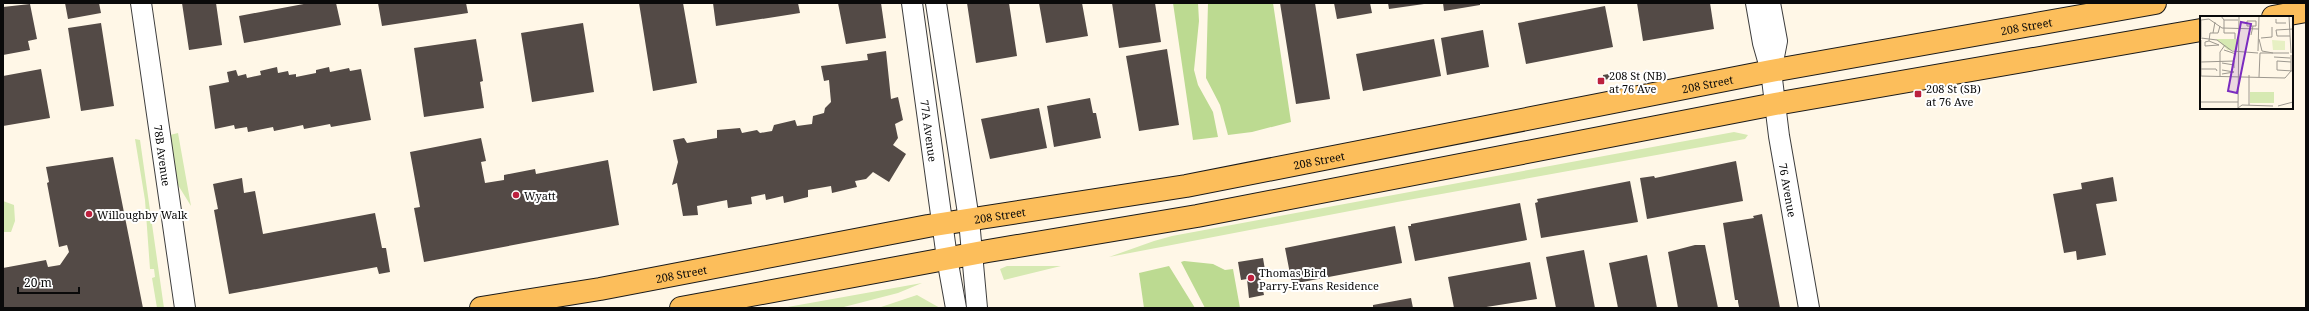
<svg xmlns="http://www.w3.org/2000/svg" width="2309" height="311" font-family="'Noto Serif',serif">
  <rect width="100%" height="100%" fill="#fff7e7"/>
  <!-- green -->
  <path fill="#d6e9b2" d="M1734 132 1748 135 1745 139 1397 202 1109 257 1154 241 1172 236Z
    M178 133 191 206 178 185 170 135Z
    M135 139 140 140 164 308H157L152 278 155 277 154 269H150L145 200Z
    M3 201 14 205 15 221 11 232H3Z
    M1007 266H1061L1004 280 1000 269Z
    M922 283 898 293 840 308H782Z
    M917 295 940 308H878Z"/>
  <!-- forest -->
  <path fill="#bcda91" d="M1173 3H1198L1199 21 1194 70 1198 85 1213 112 1218 137 1193 140Z
    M1208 3H1273L1291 122 1252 132 1228 135 1220 105 1206 78Z
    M1184 261 1213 264 1225 270 1233 269 1240 308H1205L1181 262Z
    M1169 266 1195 308H1144L1139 273Z"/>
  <!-- building -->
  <path fill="#534a46" d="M65 3H99L101 13 68 19Z
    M182 3H216L222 45 189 50Z
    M309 3H336L341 25 244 43 239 16Z
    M378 3H466L468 13 382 26Z
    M639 3H683L697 83 653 91Z
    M713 3H798L800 13 716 26Z
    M838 3H881L886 38 846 44Z
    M967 3H1009L1017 56 976 63Z
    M1039 3H1082L1088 36 1046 43Z
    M1112 3H1155L1161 42 1119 48Z
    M1280 3H1315L1330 99 1296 104Z
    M1334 3H1370L1372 13 1337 19Z
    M1388 3H1424V4L1389 9Z
    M1443 3H1480V5L1444 11Z
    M1637 3H1710L1714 29 1643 41Z
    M30 4 37 39 28 41 30 50 3 55V7Z
    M1605 6 1613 47 1526 64 1518 23Z
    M101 23 114 106 81 111 68 28Z
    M583 23 594 92 532 102 521 33Z
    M1483 30 1489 67 1447 75 1441 38Z
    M476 39 483 81 480 82 484 108 424 117 414 48Z
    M1434 39 1441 76 1363 91 1356 54Z
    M1167 49 1179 125 1139 131 1126 56Z
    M886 51 891 99 898 97 903 120 895 124 898 138 893 145 906 154 889 182 873 172 866 179 855 181 857 187 832 193 831 186 808 190V197L784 203 783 196 766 200 765 194 751 197 752 204 728 208 727 200 697 206 698 215 683 216 677 183 672 185 678 162 673 140 684 138 687 143 717 138V130L740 128 742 133 757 130 760 133 772 131 774 125 795 120 797 126 812 124 813 116 824 113 825 108 831 102 829 80 824 81 821 66 868 60 867 54Z
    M277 67 278 73 288 71 289 75 296 74V77L316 73V70L329 67 330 72 349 68 350 71 361 69 371 120 331 127 330 124 304 129 303 125 274 131 273 127 248 132 247 127 235 129 234 125 215 129 209 86 229 82 227 72 236 70 238 76 246 74 247 78 261 75 260 71Z
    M41 69 50 118 3 126V76Z
    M1614 73 1615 78 1603 80V75Z
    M1090 98 1093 113H1096L1101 138 1054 147 1047 106Z
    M1039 108 1047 148 990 159 981 119Z
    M481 138 486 161 481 162 485 183 504 180V175L535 169 536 174 608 160 619 225 424 262 414 208 420 207 410 152Z
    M113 157 143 308H3V268L46 260 48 267 60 265 69 252 67 245 59 247 47 183 49 182 46 167Z
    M1736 161 1743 201 1647 219 1640 178 1654 176 1655 178Z
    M2113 177 2117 201 2096 204 2106 255 2077 260 2076 251 2064 253 2053 194 2082 189 2081 183Z
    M242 178 244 193 255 191 263 234 375 213 382 248H386L390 272 379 274 377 267 229 294 214 210 218 209 213 184Z
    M1630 181 1638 222 1541 238 1535 203 1538 202 1537 199Z
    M1520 203 1527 240 1415 261 1408 226H1411V224Z
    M1762 214 1780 308H1735L1739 307 1738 302V300H1735L1723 223 1754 218 1753 216Z
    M1395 226 1402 263 1292 284 1285 248Z
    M1695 245H1705L1718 308H1678L1668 252Z
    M1584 250 1595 308H1556L1546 257Z
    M1647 255 1657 308H1618L1609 263Z
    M1263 258 1266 276 1260 277 1264 295 1249 298 1247 279 1241 280 1238 262Z
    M1530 262 1537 299 1480 308H1454L1448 277Z
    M1411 298 1413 308H1373V305Z"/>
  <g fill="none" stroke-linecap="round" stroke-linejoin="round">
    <!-- minor casing -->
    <g stroke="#3d3d3d" stroke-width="22">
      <g id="minor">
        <path id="s1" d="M141 3 185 308"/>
        <path id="s2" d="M912 3 947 258 956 308"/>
        <path d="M936 3 969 220 977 308"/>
        <path id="s3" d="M1756 3 1763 43 1771 71 1779 136 1809 308"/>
        <path d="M1770 3 1777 41 1772 67"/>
      </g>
    </g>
    <!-- major casing -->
    <g stroke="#1b1b1b" stroke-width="24">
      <g id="major">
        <path d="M2273 17 2306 11"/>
        <path id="s4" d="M481 308 600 289 928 226 1186 186 1771 71 2155 3"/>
        <path d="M681 308 988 251 1197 216 1775 104 2201 30"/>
      </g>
    </g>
    <!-- minor -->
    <use href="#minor" stroke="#fff" stroke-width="20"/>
    <!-- major -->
    <use href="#major" stroke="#fcbe5b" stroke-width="22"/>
  </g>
  <!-- markers -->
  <g fill="#bc213e" stroke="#fff" stroke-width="1.5">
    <rect x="1597" y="77" width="8" height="8" rx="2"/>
    <rect x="1914" y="90" width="8" height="8" rx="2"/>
    <circle cx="516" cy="195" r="4"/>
    <circle cx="89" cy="214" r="4"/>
    <circle cx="1251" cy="278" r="4"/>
  </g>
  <g text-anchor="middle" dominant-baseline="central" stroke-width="4" stroke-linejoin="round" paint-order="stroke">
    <!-- street labels -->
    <g font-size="11" fill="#0a0a0a" stroke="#fff">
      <text stroke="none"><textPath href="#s4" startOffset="1571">208 Street</textPath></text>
      <text stroke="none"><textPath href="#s4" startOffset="1247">208 Street</textPath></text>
      <text stroke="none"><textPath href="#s2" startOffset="129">77A Avenue</textPath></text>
      <text stroke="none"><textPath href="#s1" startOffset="154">78B Avenue</textPath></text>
      <text stroke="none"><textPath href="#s4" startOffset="851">208 Street</textPath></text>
      <text stroke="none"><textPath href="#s3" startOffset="190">76 Avenue</textPath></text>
      <text stroke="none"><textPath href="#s4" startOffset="527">208 Street</textPath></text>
      <text stroke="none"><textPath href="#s4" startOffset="203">208 Street</textPath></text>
    </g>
    <!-- poi labels -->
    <g font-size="11" fill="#0a0a0a" stroke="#fff" text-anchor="start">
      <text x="1609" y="75">208 St (NB)<tspan x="1609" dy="13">at 76 Ave</tspan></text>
      <text x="1926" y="88">208 St (SB)<tspan x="1926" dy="13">at 76 Ave</tspan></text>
      <text x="524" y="195">Wyatt</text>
      <text x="97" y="214">Willoughby Walk</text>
      <text x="1259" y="272">Thomas Bird<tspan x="1259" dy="13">Parry-Evans Residence</tspan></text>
    </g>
  </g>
  <!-- overview -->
  <g transform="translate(2200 16)">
    <rect width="93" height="93" fill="#fff7e7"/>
    <path d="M16 23H37V34H28ZM50 76H74V87H50Z" fill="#d6e9b2"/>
    <path d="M72 24 85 25V34H73Z" fill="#e7f0c3"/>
    <path fill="none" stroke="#9d988f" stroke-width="1" d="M21 0 24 4H38M89 0 91 37M76 3V7H86M1 4 9 3 22 12 59 13M24 4V17H35V23M15 6 13 17H18L20 10M47 10V5H56V10H53M47 10H53L51 19M90 20H77L76 14 93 13M1 21V4M1 22 17 24 32 35 58 37M61 22 72 21V11M59 23 62 35 73 37M1 24V60M9 25 5 26V30L19 29 9 25 10 17H13M24 34 36 38M58 35 59 0M60 37H89M74 41 90 42M1 46 34 45V52M91 46 77 45V54L93 55M22 47 34 49M1 53H16L17 55M22 54 34 56 22 58M0 60 85 62 91 55V39M20 60V36L25 29M59 61 60 37M0 86H38M49 89V59M78 90 93 86M38 92 42 89 73 90M38 93 39 0"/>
    <path fill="#7b2cbf" fill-opacity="0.15" stroke="#7b2cbf" stroke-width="2" d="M41 6 51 8 37 77 28 75Z"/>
    <rect width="93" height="93" fill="none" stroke="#0a0a0a" stroke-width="2"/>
  </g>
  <!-- border -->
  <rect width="2309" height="311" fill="none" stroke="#0a0a0a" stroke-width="8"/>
  <!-- scale -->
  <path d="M18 287v6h61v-6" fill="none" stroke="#0a0a0a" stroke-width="2"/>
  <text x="24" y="287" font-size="12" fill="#0a0a0a" stroke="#ffffff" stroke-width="3" paint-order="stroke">20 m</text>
</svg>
